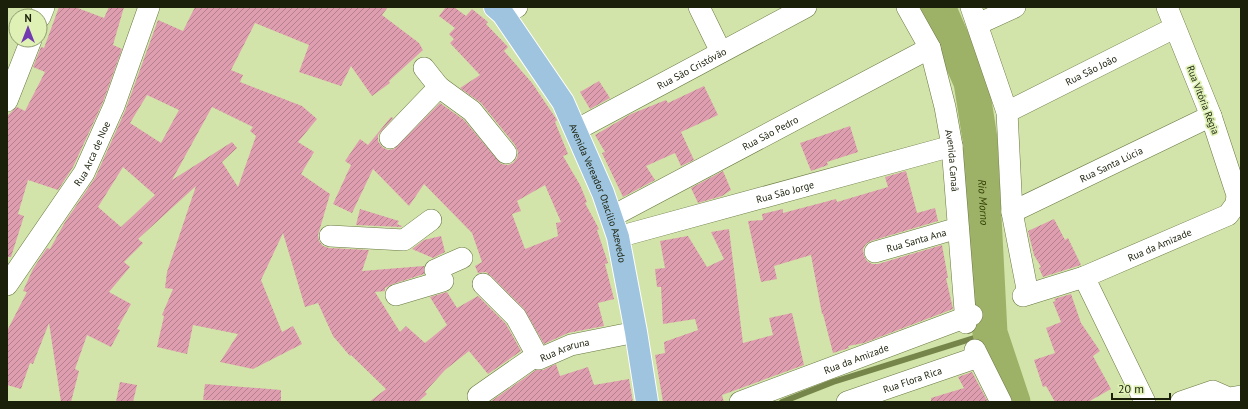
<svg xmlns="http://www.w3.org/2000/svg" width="1248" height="409" font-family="'PT Sans',sans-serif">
  <defs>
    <pattern id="building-hatch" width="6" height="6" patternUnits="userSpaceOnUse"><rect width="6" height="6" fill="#df9eaf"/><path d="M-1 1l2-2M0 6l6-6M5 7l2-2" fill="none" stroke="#b4808d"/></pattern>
  </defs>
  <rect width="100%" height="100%" fill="#d2e4a9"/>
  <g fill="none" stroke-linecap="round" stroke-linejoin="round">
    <!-- stream -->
    <path stroke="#76864b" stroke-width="6" d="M782 402 833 382 990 333"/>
    <!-- river -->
    <path stroke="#9db267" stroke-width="35" id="s1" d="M938 7 971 82 980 139 990 333 1013 402"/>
  </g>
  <!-- building -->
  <path fill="url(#building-hatch)" fill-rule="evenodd" d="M59 7H75L104 18 109 7H124L113 45 122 49 103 102 73 167 58 190 28 180 18 214 24 216 11 257H7V116L17 107 25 111 45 72 33 67 41 47 44 48Z
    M195 7H388L382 15 419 43 423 50 389 81 390 83 372 96 351 66 341 86 299 72 309 45 255 23 231 70 243 75 240 82 302 106 317 119 298 142 314 152 301 174 330 194 318 235 319 241 323 246 329 248 369 250 362 271 424 266V274L393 284 385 288V291L375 292 400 332 406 326 425 343 447 325 430 297 447 292 457 308 478 296 506 324 521 351 488 374 469 351 445 370 425 392 427 394 418 402H369L386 389 351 355 350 356 333 336 318 303 305 307 283 233 261 280 282 332 293 326 302 344 253 369 220 362 238 334 193 325 187 354 157 347 164 316 162 315 173 289 165 288 167 272 196 186 138 239 143 243 124 262 130 267 109 292 131 304 117 329 120 330 111 347 87 335 75 369 79 371 71 402H61L49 323 33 364 30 363 21 389 7 385V331L27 292 23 291 33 269 47 248 50 249 65 222 95 178 125 111 158 20 183 31ZM147 95 179 110 161 143 130 123ZM212 107 253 127 250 131 256 136 238 187 222 162 237 148 232 142 172 180ZM123 167 155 195 121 227 98 207Z
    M446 7H454L466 16 472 9 488 22 486 24 508 47 504 51 532 83 557 120 555 122 568 154 563 156 580 185 587 202 585 203 599 229 597 230 608 263 605 264 614 299 598 303 604 326 568 333 544 344 524 309 491 276 486 272 478 273 475 266 482 262 472 233 424 184 409 206 373 169 352 213 333 204 351 165 345 161 360 139 368 145 391 117 393 118 378 135V141L382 147 388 150 394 149 440 103 464 120 501 164 508 165 513 163 517 158 518 152 515 145 481 103 460 88 480 75 450 43 454 39 449 34 455 28 439 16ZM545 185 561 222 556 223 558 236 525 249 512 214 521 211 517 201Z
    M599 81 610 98 590 109 580 92Z
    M704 86 718 115 681 132 694 160 681 166 675 153 646 166 655 180 623 197 602 153 605 152 595 135 631 114 666 100 668 103Z
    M850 126 858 152 827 162 828 165 811 171 800 143Z
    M723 171 731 190 722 196 698 203 691 188Z
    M906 171 917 213 935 208 938 221 871 241 866 244 863 249 864 256 867 261 872 264H878L942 245 948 278H946L953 309 864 343 848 346 849 348 833 353 823 314H822L811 255 774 266 777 279 761 282 748 221 763 220 762 214 783 209V213L836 199 837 202 888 187 885 177Z
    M360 209 399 221 397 224 402 226 401 227 356 225Z
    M1054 219 1065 240 1068 238 1081 265 1043 277 1039 268 1041 267 1034 255 1028 231Z
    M729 229 743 343 773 335 769 318 792 313 804 365 722 395 724 402H663L655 355 665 353 664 342 698 330 695 319 663 324 661 287H657L655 269 665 268 660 241 688 236 707 267 724 259 711 232Z
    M441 236 445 252 433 258 412 249 424 240Z
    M1071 294 1081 323 1100 351 1093 356 1111 389 1088 402H1055L1046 386 1043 387 1034 360 1055 353 1046 328 1061 322 1053 302 1056 301 1054 299Z
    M556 364 560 376 588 367 594 385 629 379 633 402H490L536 370H543Z
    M972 372 988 402H931V398L964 388 958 377Z
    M120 382 137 385 133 402H116Z
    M205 384 281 390V402L203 400Z"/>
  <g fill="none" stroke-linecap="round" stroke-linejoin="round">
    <!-- minor casing -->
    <g stroke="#687841" stroke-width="22">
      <g id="minor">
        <path d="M699 7 721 52"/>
        <path id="s2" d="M907 7 930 48 945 107 952 146 966 323"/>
        <path d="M971 7 1007 112 1012 212 1028 294"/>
        <path d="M503 14 517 7"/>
        <path d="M40 17 44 7"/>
        <path d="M978 24 1015 7"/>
        <path d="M424 68 439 87"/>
        <path d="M7 101 31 40"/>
        <path id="s3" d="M1007 112 1174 28"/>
        <path id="s4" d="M576 130 806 7"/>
        <path d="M390 138 439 87 472 111 506 153"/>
        <path id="s5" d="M1012 212 1211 116"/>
        <path id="s6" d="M611 217 930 48"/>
        <path d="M330 236 404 240 431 220"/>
        <path id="s7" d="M618 237 952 146"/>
        <path id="s8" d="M875 252 958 228"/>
        <path d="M1084 277 1145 402"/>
        <path id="s9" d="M483 284 516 317 539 359 571 345 636 332"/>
        <path id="s10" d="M7 285 84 173 114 106 149 7"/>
        <path d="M396 295 443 281 435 270 462 258"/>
        <path id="s11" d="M1023 296 1084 277 1228 215 1236 204 1237 195 1211 116 1167 7"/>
        <path d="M975 350 1001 402"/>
        <path d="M478 396 537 355"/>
        <path id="s12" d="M740 402 972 315"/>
        <path id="s13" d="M847 402 978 357"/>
        <path d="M1181 402 1213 391 1229 398 1241 396"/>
      </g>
    </g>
    <!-- major casing -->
    <g stroke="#fff" stroke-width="24">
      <g id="major">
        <path id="s14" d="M495 7 503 14 563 102 603 193 618 237 636 332 647 402"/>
      </g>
    </g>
    <!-- minor -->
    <use href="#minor" stroke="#fff" stroke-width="21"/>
    <!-- major -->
    <use href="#major" stroke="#9fc4df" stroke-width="22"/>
  </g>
  <g text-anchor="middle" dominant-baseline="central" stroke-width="3.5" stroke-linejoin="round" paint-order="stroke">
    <!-- street labels -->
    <g font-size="10" fill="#1a200a" stroke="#dff1b5">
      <text stroke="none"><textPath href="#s4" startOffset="131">Rua São Cristóvão</textPath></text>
      <text stroke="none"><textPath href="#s3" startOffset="94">Rua São João</textPath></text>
      <text transform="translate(1203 100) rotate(69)">Rua Vitória Régia</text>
      <text stroke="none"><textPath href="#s6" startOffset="180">Rua São Pedro</textPath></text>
      <text stroke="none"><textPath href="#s10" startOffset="157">Rua Arca de Noe</textPath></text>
      <text stroke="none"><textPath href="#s2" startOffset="162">Avenida Canaã</textPath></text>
      <text stroke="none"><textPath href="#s5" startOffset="110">Rua Santa Lúcia</textPath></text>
      <text stroke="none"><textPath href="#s7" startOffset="173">Rua São Jorge</textPath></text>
      <text stroke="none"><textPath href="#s14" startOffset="215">Avenida Vereador Otacílio Azevedo</textPath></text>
      <text stroke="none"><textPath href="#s8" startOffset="43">Rua Santa Ana</textPath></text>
      <text stroke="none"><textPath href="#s11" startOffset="146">Rua da Amizade</textPath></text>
      <text stroke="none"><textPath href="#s9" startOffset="122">Rua Araruna</textPath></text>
      <text stroke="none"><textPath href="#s12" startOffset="124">Rua da Amizade</textPath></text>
      <text stroke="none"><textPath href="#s13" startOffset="69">Rua Flora Rica</textPath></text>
    </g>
    <!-- water labels -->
    <g font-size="11" font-style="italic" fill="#303d02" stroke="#dff1b5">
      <text stroke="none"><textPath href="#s1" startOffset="203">Rio Morno</textPath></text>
    </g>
  </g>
  <!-- border -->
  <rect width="1248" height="409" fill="none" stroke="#1a200a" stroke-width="16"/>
  <!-- north arrow -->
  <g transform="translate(28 28)"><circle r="19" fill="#dff1b5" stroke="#909d71"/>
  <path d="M0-3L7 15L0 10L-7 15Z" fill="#723ab0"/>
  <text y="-6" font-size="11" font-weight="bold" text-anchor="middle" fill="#1a200a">N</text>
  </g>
  <!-- scale -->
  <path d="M1112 393v6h58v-6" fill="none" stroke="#1a200a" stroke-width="2"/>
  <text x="1118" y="393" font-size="12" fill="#1a200a" stroke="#dff1b5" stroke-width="3" paint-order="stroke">20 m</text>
</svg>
